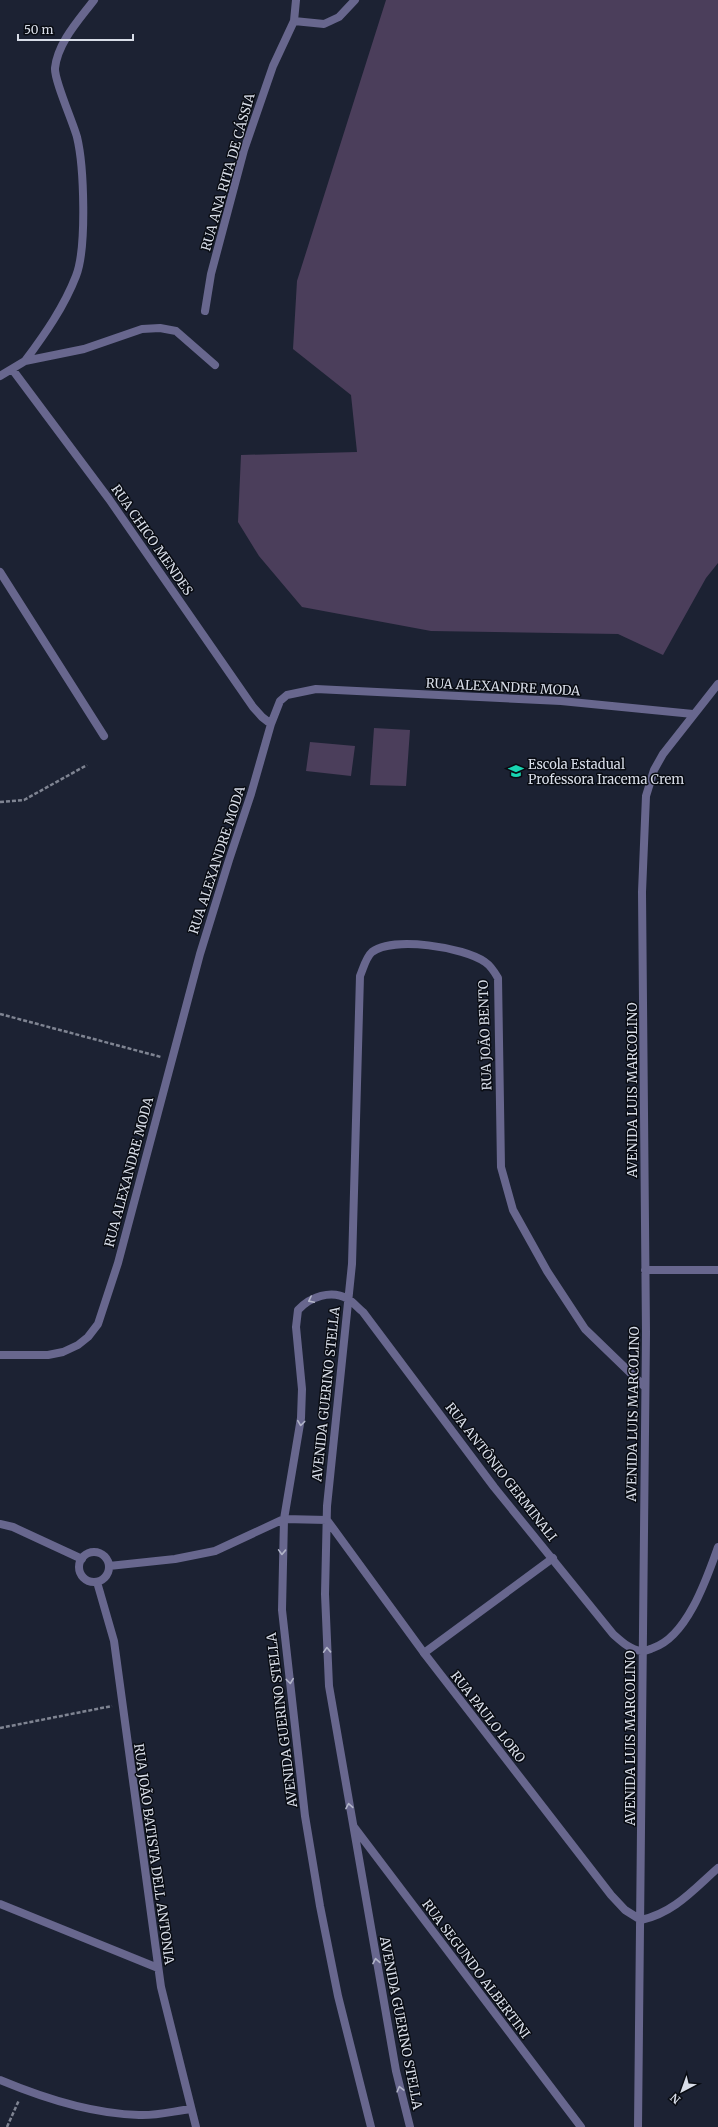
<svg xmlns="http://www.w3.org/2000/svg" width="718" height="2127" font-family="Merriweather,serif">
  <rect width="100%" height="100%" fill="#1c2233"/>
  <!-- green -->
  <path fill="#4b3e5b" d="M386 0H718V563L706 578 663 655 618 634 431 631 302 607 259 556 238 522 241 455 357 452 351 395 293 349 297 281Z
    M374 728 410 730 406 786 370 785Z
    M310 742 355 746 351 776 306 771Z"/>
  <g fill="none" stroke-linecap="round" stroke-linejoin="round">
    <!-- path -->
    <path stroke="#7f8492" stroke-width="2.5" stroke-dasharray="4 2" stroke-linecap="butt" d="M0 802 24 800 87 765
      M0 1014 161 1057
      M0 1728 112 1706
      M7 2127 19 2100"/>
    <!-- lane -->
    <path stroke="#68678e" stroke-width="8" d="M424 1653 553 1558"/>
    <!-- street -->
    <path stroke="#68678e" stroke-width="8" d="M294 21 324 24 339 17 355 0
      M205 311 211 274 244 150 273 66 294 21 296 0
      M25 361C45 334 64 307 76 276 87 248 84 166 77 137 73 122 54 80 55 68 58 42 79 20 94 0
      M12 369 109 499 253 707 262 717 271 724
      M0 376 25 361 84 349 142 329 160 328 176 331 215 365
      M0 572 104 736
      M645 1270H718
      M0 1355H48L63 1352 78 1345 88 1337 98 1324 118 1263 200 954 229 860 251 794 271 724 280 701 287 695 316 689 561 701 693 714
      M0 1524 13 1527 82 1559
      M79 1567a15 15 0 1 1 30 0a15 15 0 1 1-30 0Z
      M109 1566 175 1559 215 1551 284 1519 327 1520 424 1653 611 1895 625 1910 641 1920C674 1913 694 1889 718 1868
      M97 1582 114 1641 161 1987 196 2127
      M354 1827 581 2127
      M0 1904 158 1968
      M0 2080C43 2098 92 2114 139 2115 156 2116 174 2111 191 2109
      M371 2127 338 1996 320 1906 305 1816 282 1610 284 1519 301 1418 302 1389 296 1327 298 1310C310 1297 331 1289 348 1299 353 1302 358 1308 363 1312L494 1487 613 1634C621 1641 630 1650 641 1651 645 1652 650 1649 653 1648 687 1637 707 1578 718 1547
      M410 2127 396 2071 329 1686 325 1594 327 1506 352 1264 360 976C363 969 366 957 372 952 393 936 464 947 485 962 491 966 494 971 498 978L501 1167 513 1210 547 1271 585 1329 645 1387
      M638 2127 646 1333 642 892 646 796 654 770 663 754 718 684"/>
  </g>
  <!-- one-way arrows -->
  <defs><path id="oneway-chevron" d="M-2-3.5L2.5 0L-2 3.5" fill="none" stroke-width="1.6" stroke-linecap="round" stroke-linejoin="round"/></defs>
  <g stroke="#b1b4c8">
    <use href="#oneway-chevron" transform="translate(311 1300) rotate(153)"/>
    <use href="#oneway-chevron" transform="translate(301 1423) rotate(97)"/>
    <use href="#oneway-chevron" transform="translate(282 1552) rotate(92)"/>
    <use href="#oneway-chevron" transform="translate(327 1650) rotate(-92)"/>
    <use href="#oneway-chevron" transform="translate(290 1681) rotate(83)"/>
    <use href="#oneway-chevron" transform="translate(349 1806) rotate(-100)"/>
    <use href="#oneway-chevron" transform="translate(376 1961) rotate(-100)"/>
    <use href="#oneway-chevron" transform="translate(400 2089) rotate(-104)"/>
  </g>
  <!-- icons -->
  <defs>
    <g id="school-bare" transform="scale(1.2)"><path d="M0-5L7-2L0 1L-7-2ZM-4 1L0 2.5L4 1V4Q0 6-4 4Z" fill="#18d5b2" stroke="#090c13" stroke-width="2.5" paint-order="stroke"/></g>
  </defs>
  <g fill-rule="evenodd">
    <use href="#school-bare" x="516" y="771"/>
  </g>
  <g text-anchor="middle" dominant-baseline="central" stroke-width="3" stroke-linejoin="round" paint-order="stroke">
    <!-- street labels -->
    <g font-size="13" fill="#d8dde8" stroke="#090c13">
      <text transform="translate(228 172) rotate(-74)">RUA ANA RITA DE CÁSSIA</text>
      <text transform="translate(152 540) rotate(55)">RUA CHICO MENDES</text>
      <text transform="translate(503 687) rotate(3)">RUA ALEXANDRE MODA</text>
      <text transform="translate(217 860) rotate(-72)">RUA ALEXANDRE MODA</text>
      <text transform="translate(485 1035) rotate(-92)">RUA JOÃO BENTO</text>
      <text transform="translate(632 1090) rotate(-90)">AVENIDA LUIS MARCOLINO</text>
      <text transform="translate(129 1172) rotate(-75)">RUA ALEXANDRE MODA</text>
      <text transform="translate(326 1394) rotate(-84)">AVENIDA GUERINO STELLA</text>
      <text transform="translate(633 1414) rotate(-89)">AVENIDA LUIS MARCOLINO</text>
      <text transform="translate(501 1472) rotate(52)">RUA ANTÔNIO GERMINALI</text>
      <text transform="translate(488 1717) rotate(52)">RUA PAULO LORO</text>
      <text transform="translate(282 1720) rotate(-97)">AVENIDA GUERINO STELLA</text>
      <text transform="translate(630 1738) rotate(-90)">AVENIDA LUIS MARCOLINO</text>
      <text transform="translate(154 1854) rotate(82)">RUA JOÃO BATISTA DELL ANTONIA</text>
      <text transform="translate(476 1969) rotate(53)">RUA SEGUNDO ALBERTINI</text>
      <text transform="translate(401 2023) rotate(79)">AVENIDA GUERINO STELLA</text>
    </g>
    <!-- poi labels -->
    <g font-size="13" fill="#d8dde8" stroke="#090c13" text-anchor="start">
      <text x="528" y="764">Escola Estadual<tspan x="528" dy="15">Professora Iracema Crem</tspan></text>
    </g>
  </g>
  <!-- north arrow -->
  <g transform="translate(682 2091) rotate(221)" stroke="#090c13" stroke-width="3" paint-order="stroke">
  <path d="M0-3L7 15L0 10L-7 15Z" fill="#d8dde8"/>
  <text y="-6" font-size="11" font-weight="bold" text-anchor="middle" fill="#d8dde8">N</text>
  </g>
  <!-- scale -->
  <path d="M18 34v6h115v-6" fill="none" stroke="#d8dde8" stroke-width="2"/>
  <text x="24" y="34" font-size="12" fill="#d8dde8" stroke="#090c13" stroke-width="3" paint-order="stroke">50 m</text>
</svg>
